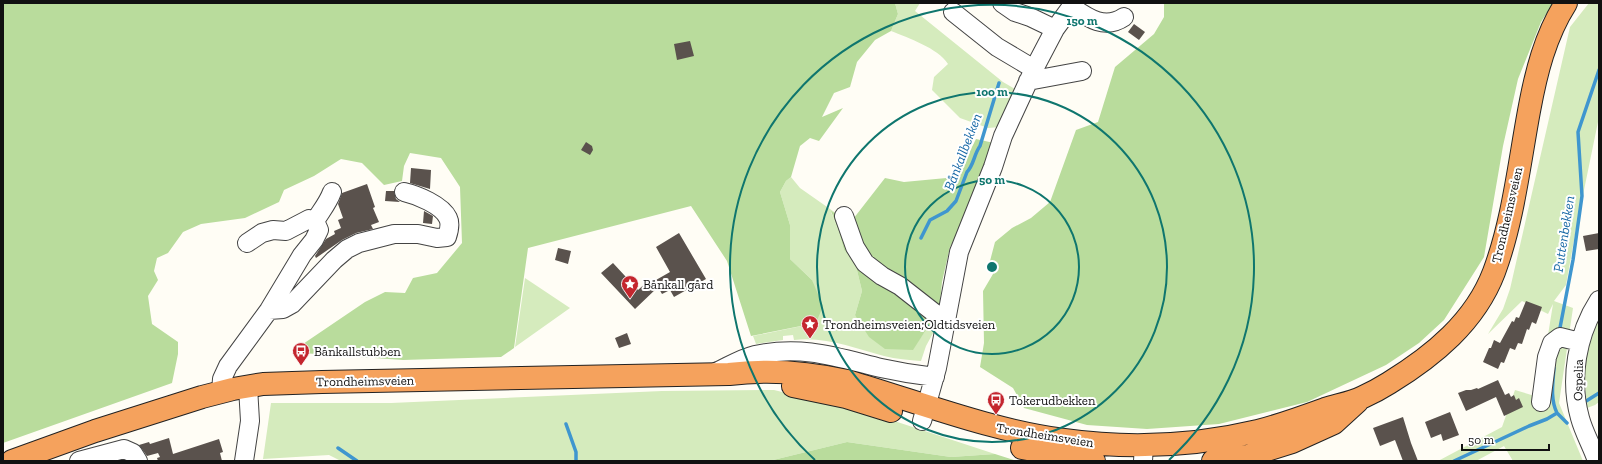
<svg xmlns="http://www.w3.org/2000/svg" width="1602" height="464" font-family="'Zilla Slab',serif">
  <rect width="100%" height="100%" fill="#fffdf5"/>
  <!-- green -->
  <path fill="#d5ebbd" d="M895 3H920L915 11 1003 82 1015 89 1000 127 988 128 960 118 932 90 934 77 948 64C938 48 908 38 891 31L898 14Z
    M1589 3H1599V117L1576 229 1566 285 1554 301 1573 308 1559 403 1583 461H1513L1504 446 1476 461H1438L1502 427 1515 390 1538 397 1553 304 1548 314 1522 301 1488 334 1503 309 1510 289 1570 27Z
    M791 177 800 188 850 223 831 212 839 232 844 250 855 262 862 291 855 315 912 350 926 330 938 324 926 346 921 361C909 360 896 359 884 356 854 348 825 336 794 340L793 335 783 336V340L756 344 753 336 816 323 812 280 790 259V225L780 192 786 181Z
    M525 278 570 308 515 347Z
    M1599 307V402L1595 405 1587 408 1582 353Z
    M774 390 873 414 995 454 951 457 847 442 769 461H341L329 455 263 459 271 403H391L662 391Z"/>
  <!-- forest -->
  <path fill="#b9dc9c" d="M3 3H895L898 14 891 31 875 40 857 62 850 87 834 93 822 117 843 108 819 141 810 138 800 146 791 177 786 181 780 192 790 225V259L812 280 823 306 816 323 751 336 727 261 691 206 528 248 514 348 501 357 403 360 302 353 300 346 365 302 385 292 405 293 413 278 437 273 462 243 460 187 441 158 410 153 404 166 402 181 384 185 362 163 341 159 314 176 284 190 279 202 245 218 201 224 183 232 168 253 157 258 154 271 158 280 148 296 152 324 178 342V354L172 383 3 443Z
    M1164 3H1553L1541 22 1518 79 1503 146 1484 257 1444 320 1419 343 1386 365 1307 402 1219 424 1147 429 1087 425 1024 408 1013 388 980 367 984 343 983 291 993 274 990 261 995 242 1012 228 1031 218 1050 202 1076 130 1098 122 1115 67 1154 34 1164 17Z
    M976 139 994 143 962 224 950 247 942 282 938 324 926 330 913 350 885 349 869 337 855 315 862 291 855 262 844 250 839 232 831 211 850 223 885 178 904 182 957 177Z
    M847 442 951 457 995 454 1017 461H769Z"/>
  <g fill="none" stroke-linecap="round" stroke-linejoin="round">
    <!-- stream -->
    <path stroke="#3f96cf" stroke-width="3.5" d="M921 238 930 220 947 211 956 201 967 172C974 165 974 154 980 146L999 83
      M1559 333 1573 260 1582 196 1578 132 1599 70
      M1554 368C1553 382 1550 399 1557 413
      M1583 403 1599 393
      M566 424 576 452V461
      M338 448 357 461
      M1454 461 1529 426 1547 419 1557 413 1567 423"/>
  </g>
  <!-- building -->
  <path fill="#5a524d" d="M1134 24 1145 32 1139 40 1128 32Z
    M690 41 694 56 677 60 674 44Z
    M586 142 592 146 593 150 590 155 581 150Z
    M411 168 431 170 430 189 410 183Z
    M367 184 375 207 373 208 379 222 371 225 373 229 356 233 342 240 316 258 315 256 326 239 335 234 334 231 341 228 338 220 343 218 338 204 342 193Z
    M386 191H394L396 199 400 202 385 201Z
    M424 211 433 216 432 224 423 223Z
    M679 233 706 279 674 297 670 290 662 294 658 287 635 309 601 273 613 263 638 290 647 282 649 284 670 272 656 247Z
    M1599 233V249L1586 251 1583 236Z
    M558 248 571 251 568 264 555 260Z
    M1526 301 1542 307 1536 324 1532 322 1529 330 1527 329 1522 344 1518 343 1515 350 1510 348 1504 363 1501 362 1498 369 1483 362 1489 348H1491L1494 340 1500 343 1512 321 1514 322 1516 317 1519 318Z
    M627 333 631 344 619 348 615 338Z
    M1498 380 1505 395 1509 393 1511 397 1514 395 1516 400 1519 398 1523 407 1504 416 1496 397 1466 411 1458 393 1466 390H1471L1477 388 1478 389Z
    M1450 412 1459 435 1443 441 1441 434 1431 438 1425 422Z
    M1403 417 1411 443 1418 461H1403L1395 440 1380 446 1373 428Z
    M169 438 173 454 219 439 223 452 220 453 222 461H158L157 458 160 457 158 453 147 456 139 445 149 442 150 444Z"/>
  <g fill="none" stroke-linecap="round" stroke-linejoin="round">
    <!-- minor casing -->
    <g stroke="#444" stroke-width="20">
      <path id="minor" d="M1002 3 1015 12 1030 17 1055 29
        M1072 7C1088 18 1105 30 1124 17
        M953 12 997 47 1034 69
        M1028 81 1082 71
        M844 216 855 247 865 263 882 276 900 286 946 322
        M315 221C321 211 328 203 332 192
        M269 310 283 309 292 304 334 260 347 249 359 243 394 234H418L437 238 447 237C449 231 451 224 448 218 442 205 417 195 404 192
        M716 372C729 366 742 358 755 355 803 345 836 357 881 368 899 372 917 375 935 377
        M221 392 222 379 228 366 269 310 302 255 314 240 319 230 315 221 309 219 286 231 273 230 262 233 247 243
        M1541 402 1547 357 1552 343 1560 337 1580 342
        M922 421 937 368 959 252 993 167 1003 136 1034 69 1055 29 1074 3
        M79 461 124 449 133 453 138 461
        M244 461 250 421 248 387
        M1143 461 1144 445
        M1597 461C1592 446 1584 433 1580 418 1569 379 1577 334 1599 300"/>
    </g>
    <!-- highway casing -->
    <g stroke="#222" stroke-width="24">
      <path id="highway" d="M793 386 846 397 891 411
        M1022 448 1094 461
        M12 461 95 431 202 397 233 389 263 384 322 382 729 374C769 369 807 372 847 381 919 402 989 430 1064 440 1128 449 1195 446 1258 431 1281 425 1303 417 1325 409 1337 405 1351 403 1363 397 1372 393 1381 388 1389 383 1433 356 1475 322 1494 272 1513 221 1519 165 1529 111 1536 73 1545 36 1566 3
        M1213 461 1248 456 1292 442 1334 423 1357 402"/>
    </g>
    <!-- minor -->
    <use href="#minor" stroke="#fff" stroke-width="18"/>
    <!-- highway -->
    <use href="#highway" stroke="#f5a25d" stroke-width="22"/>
  </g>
  <!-- distance rings -->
  <g fill="none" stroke="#0f766e" stroke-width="2">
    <circle cx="992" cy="267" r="87"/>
    <circle cx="992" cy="267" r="175"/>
    <path d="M815 460A262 262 0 1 1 1169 460"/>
  </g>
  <!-- icons -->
  <defs>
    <g id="sight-pin" transform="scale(0.9)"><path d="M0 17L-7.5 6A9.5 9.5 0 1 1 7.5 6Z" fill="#c4262e" stroke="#fff"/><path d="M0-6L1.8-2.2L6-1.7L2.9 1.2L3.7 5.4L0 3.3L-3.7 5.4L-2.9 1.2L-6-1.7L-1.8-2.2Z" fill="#fff"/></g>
    <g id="bus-pin" transform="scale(0.9)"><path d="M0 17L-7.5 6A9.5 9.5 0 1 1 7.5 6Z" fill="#c4262e" stroke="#fff"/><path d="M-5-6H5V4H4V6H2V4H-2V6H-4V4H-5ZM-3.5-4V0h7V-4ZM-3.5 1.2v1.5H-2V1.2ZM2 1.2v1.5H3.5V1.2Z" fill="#fff"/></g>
  </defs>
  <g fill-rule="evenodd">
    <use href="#sight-pin" x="630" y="284"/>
    <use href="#sight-pin" x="810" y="324"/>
    <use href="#bus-pin" x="301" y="351"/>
    <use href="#bus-pin" x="996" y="400"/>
  </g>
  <g text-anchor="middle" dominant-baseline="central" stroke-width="4" stroke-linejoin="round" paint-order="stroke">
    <!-- street labels -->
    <g font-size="13" fill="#111" stroke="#fff">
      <text transform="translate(1507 215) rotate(-77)">Trondheimsveien</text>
      <text transform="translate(1578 380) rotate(-89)">Ospelia</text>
      <text transform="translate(365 381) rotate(-1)">Trondheimsveien</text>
      <text transform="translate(1045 435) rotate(9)">Trondheimsveien</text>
    </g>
    <!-- poi labels -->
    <g font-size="13" fill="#111" stroke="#fff" text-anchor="start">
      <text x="643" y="284">Bånkall gård</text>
      <text x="823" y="324">Trondheimsveien;Oldtidsveien</text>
      <text x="314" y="351">Bånkallstubben</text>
      <text x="1009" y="400">Tokerudbekken</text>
    </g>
    <!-- water labels -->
    <g font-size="14" font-style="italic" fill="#1768a6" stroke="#fff">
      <text transform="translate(963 152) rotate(-69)">Bånkallbekken</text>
      <text transform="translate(1564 234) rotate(-81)">Puttenbekken</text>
    </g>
  </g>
  <circle cx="992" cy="267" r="6" fill="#0f766e" stroke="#fff" stroke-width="2"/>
  <g font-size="12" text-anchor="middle" font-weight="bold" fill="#0f766e" stroke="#fff" stroke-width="4" stroke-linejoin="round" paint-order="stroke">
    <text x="1082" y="25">150 m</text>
    <text x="992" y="96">100 m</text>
    <text x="992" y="184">50 m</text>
  </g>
  <!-- border -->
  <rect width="1602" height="464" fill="none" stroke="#111111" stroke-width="8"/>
  <!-- scale -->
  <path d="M1462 444v6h87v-6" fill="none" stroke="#111111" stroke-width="2"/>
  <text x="1468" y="444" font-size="12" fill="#111111" stroke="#ffffff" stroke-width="3" paint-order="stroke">50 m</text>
</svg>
